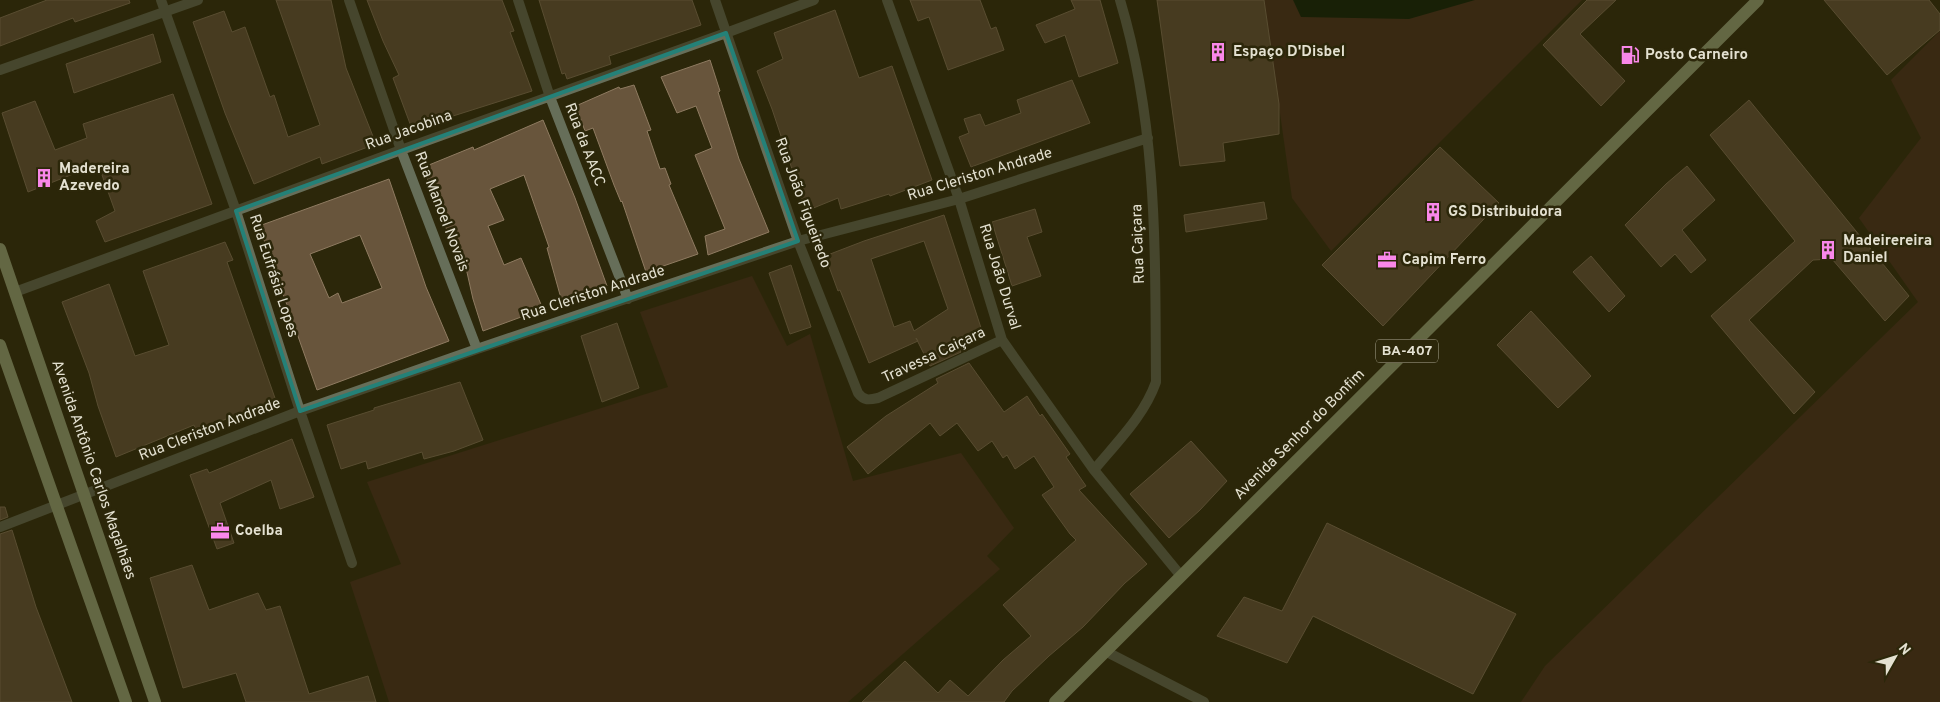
<svg xmlns="http://www.w3.org/2000/svg" width="1940" height="702" font-family="Overpass,sans-serif">
  <rect width="100%" height="100%" fill="#2c270a"/>
  <!-- green -->
  <path fill="#492d1e" d="M1264 0H1582L1331 251 1292 198Z
    M1940 31V702H1521L1545 666 1918 302 1859 218 1921 138 1891 80Z
    M752 276 787 346 810 334 853 481 961 453 1014 528 987 556 1000 569 848 702H389L350 582 401 564 367 482 668 387 640 312Z"/>
  <!-- water -->
  <path fill="#001a04" d="M1293 0H1475L1409 19 1301 17Z"/>
  <!-- building -->
  <path fill="#68553c" stroke="#8f7b61" fill-rule="evenodd" d="M47 0H129L130 3 75 22 73 18 0 46V18Z
    M276 0H331L346 68 376 144 322 164 320 157 254 184 225 113 193 22 224 11 232 32 245 27 270 97 274 95 288 137 320 125Z
    M367 0H502L514 31 510 32 532 91 412 129 393 78 399 75 383 41Z
    M539 0H692L701 25 609 56 611 64 567 79 565 73 562 74Z
    M910 0H980L991 29 996 27 1004 50 948 70 929 17 918 21Z
    M1071 0H1100L1118 63 1079 77 1065 35 1045 43 1036 25 1075 9Z
    M1157 0H1264L1279 104V134L1223 143 1225 161 1180 166Z
    M1587 0H1616L1580 34 1625 81 1601 106 1543 45Z
    M1824 0H1929L1940 14V30L1887 75Z
    M835 10 859 78 892 66 932 180 890 196 889 194 841 209 838 198 806 211 772 109 757 71 783 59 774 33Z
    M153 34 161 62 74 93 66 64Z
    M710 60 720 91 718 92 739 159 769 232 708 255 705 236 725 229 695 155 712 148 696 106 677 113 661 77Z
    M1072 80 1090 123 971 167 959 137 969 133 964 119 980 114 985 126 1021 113 1017 100Z
    M634 85 651 130 647 131 660 169 665 168 671 184 669 185 698 254 646 272 622 201 621 202 614 185 593 128 585 131 578 112V105L619 87 620 89Z
    M173 94 212 204 105 242 96 221 115 211 98 164 28 192 2 113 35 101 55 150 87 138 83 124Z
    M1749 100 1909 296 1885 321 1832 259 1813 260 1749 320 1815 392 1794 414 1711 316 1795 241 1710 135Z
    M543 120 575 198 607 286 562 302 547 248 549 247 524 175 490 189 504 220 488 226 504 265 521 258 543 309 483 331 473 299 464 259 460 261 433 197 424 167 473 147 474 150Z
    M1440 147 1499 203 1383 326 1322 265Z
    M1687 166 1715 200 1682 230 1706 260 1691 273 1675 254 1661 267 1625 225 1666 184Z
    M389 179 426 287 449 341 317 390 259 226ZM360 235 382 288 342 303 338 293 329 298 310 254Z
    M1264 202 1267 219 1186 232 1184 215Z
    M1035 209 1042 232 1027 237 1041 276 1012 286 992 222Z
    M944 215 984 337 958 347 961 352 930 366 916 338 918 341 869 363 840 290 838 291 831 272 825 256 864 241ZM924 241 948 309 914 331 910 321 894 327 871 259Z
    M225 242 233 260 227 262 276 401 196 430 194 425 116 457 98 406 89 373 62 302 109 284 135 356 169 345 143 271Z
    M1591 256 1625 296 1609 312 1573 272Z
    M791 265 811 327 790 334 769 273Z
    M1531 311 1591 376 1558 408 1497 345Z
    M617 323 639 388 602 402 581 336Z
    M969 363 1004 412 1027 396 1040 416 1042 414 1070 454 1066 457 1086 486 1079 490 1147 564 1125 583 1083 627 1049 656 1012 691 1004 702H862L905 661 938 693 950 680 968 696 1003 660 1031 636 1003 605 1076 540 1070 534 1042 495 1054 487 1034 456 1015 469 1007 455 1003 458 992 441 978 451 957 423 940 436 930 423 868 474 847 447 886 416 938 383 936 379Z
    M460 382 483 440 454 451 424 459 422 452 368 469 366 461 341 469 327 425 374 410V408Z
    M292 439 314 497 280 509 271 480 220 503 234 543 217 549 190 475 207 469 209 473Z
    M1191 441 1227 481 1200 510 1169 538 1130 494Z
    M0 507H5L8 517 0 520Z
    M1327 523 1516 614 1473 694 1313 616 1287 663 1217 636 1244 597 1282 611Z
    M12 530 36 607 72 702H0V534Z
    M192 565 209 610 258 593 266 610 280 606 309 694 368 676 376 702H246L236 673 183 688 150 578Z"/>
  <g fill="none" stroke-linecap="round" stroke-linejoin="round">
    <!-- street -->
    <path stroke="#666e59" stroke-width="10" d="M161 0 236 211 300 411 352 563
      M349 0 401 150 477 349
      M518 0 550 97 628 299
      M715 0 798 241 858 393C864 401 869 400 878 398L1002 340
      M887 0 959 199 1002 340 1094 470 1181 576
      M0 70 198 0
      M15 292 401 150 726 33 814 0
      M1094 470C1117 442 1144 416 1156 382 1155 252 1158 126 1120 0
      M0 527 300 411 477 349 798 241 959 199 1148 138
      M1105 651 1204 702"/>
    <!-- primary -->
    <path stroke="#a6b58a" stroke-width="12" d="M0 249 155 702
      M0 345 126 702
      M1055 702 1758 0"/>
  </g>
  <!-- marked area -->
  <path d="M0 0H1940V702H0ZM726 33 798 241 300 411 236 211Z" fill="#2c270a" fill-opacity=".55" fill-rule="evenodd"/>
  <path fill="none" stroke="#248178" stroke-width="4" stroke-linejoin="round" d="M726 33 798 241 300 411 236 211Z"/>
  <!-- icons -->
  <defs>
    <g id="building-bare" transform="scale(1.5)"><path d="M-4-6H4V6H1V3H-1V6H-4ZM-2.5-4.3h1.7v1.8h-1.7ZM.8-4.3h1.7v1.8H.8ZM-2.5-1h1.7V.8h-1.7ZM.8-1h1.7V.8H.8Z" fill="#f987e9" stroke="#2c270a" stroke-width="2.5" paint-order="stroke"/></g>
    <g id="fuel-bare" transform="scale(1.5)"><path d="M-5.5-6h7V0h2V4h1.3V-2.5L3-4.5l.8-.8L6-3V5H2.5V1h-1V6h-7ZM-4.2-4.7v3.2H.2V-4.7Z" fill="#f987e9" stroke="#2c270a" stroke-width="2.5" paint-order="stroke"/></g>
    <g id="office-bare" transform="scale(1.5)"><path d="M-6-3h4V-5.5h4V-3h4V5H-6ZM-1-4.5V-3h2v-1.5ZM-6 0V1H6V0Z" fill="#f987e9" stroke="#2c270a" stroke-width="2.5" paint-order="stroke"/></g>
  </defs>
  <g fill-rule="evenodd">
    <use href="#building-bare" x="1218" y="52"/>
    <use href="#fuel-bare" x="1630" y="55"/>
    <use href="#building-bare" x="44" y="178"/>
    <use href="#building-bare" x="1433" y="212"/>
    <use href="#building-bare" x="1828" y="250"/>
    <use href="#office-bare" x="1387" y="260"/>
    <use href="#office-bare" x="220" y="531"/>
  </g>
  <g text-anchor="middle" dominant-baseline="central" stroke-width="5" stroke-linejoin="round" paint-order="stroke">
    <!-- shield labels -->
    <rect fill="#2c270a" stroke="#ada995" stroke-width="1" x="1376" y="339.5" width="62" height="23" rx="4"/>
    <g font-size="14" font-weight="bold" fill="#e4e1d1">
      <text x="1407" y="351">BA-407</text>
    </g>
    <!-- poi labels -->
    <g font-size="15" font-weight="bold" fill="#e4e1d1" stroke="#2c270a" text-anchor="start">
      <text x="1233" y="52">Espaço D'Disbel</text>
      <text x="1645" y="55">Posto Carneiro</text>
      <text x="59" y="169">Madereira<tspan x="59" dy="17">Azevedo</tspan></text>
      <text x="1448" y="212">GS Distribuidora</text>
      <text x="1843" y="241">Madeirereira<tspan x="1843" dy="17">Daniel</tspan></text>
      <text x="1402" y="260">Capim Ferro</text>
      <text x="235" y="531">Coelba</text>
    </g>
    <!-- street labels -->
    <g font-size="15" fill="#e4e1d1" stroke="#2c270a">
      <text transform="translate(409 131) rotate(-20)">Rua Jacobina</text>
      <text transform="translate(584 145) rotate(69)">Rua da AACC</text>
      <text transform="translate(980 175) rotate(-17)">Rua Cleriston Andrade</text>
      <text transform="translate(802 203) rotate(70)">Rua João Figueiredo</text>
      <text transform="translate(441 212) rotate(69)">Rua Manoel Novais</text>
      <text transform="translate(1139 244) rotate(-92)">Rua Caiçara</text>
      <text transform="translate(273 276) rotate(72)">Rua Eufrásia Lopes</text>
      <text transform="translate(999 277) rotate(73)">Rua João Durval</text>
      <text transform="translate(593 294) rotate(-18)">Rua Cleriston Andrade</text>
      <text transform="translate(934 356) rotate(-25)">Travessa Caiçara</text>
      <text transform="translate(210 430) rotate(-21)">Rua Cleriston Andrade</text>
      <text transform="translate(1300 435) rotate(-45)">Avenida Senhor do Bonfim</text>
      <text transform="translate(93 470) rotate(71)">Avenida Antônio Carlos Magalhães</text>
    </g>
  </g>
  <!-- north arrow -->
  <g transform="translate(1895 657) rotate(51)" stroke="#2c270a" stroke-width="4" paint-order="stroke">
  <path d="M0-4L9 19L0 12L-9 19Z" fill="#e4e1d1"/>
  <text y="-8" font-size="14" font-weight="bold" text-anchor="middle" fill="#e4e1d1">N</text>
  </g>
</svg>
